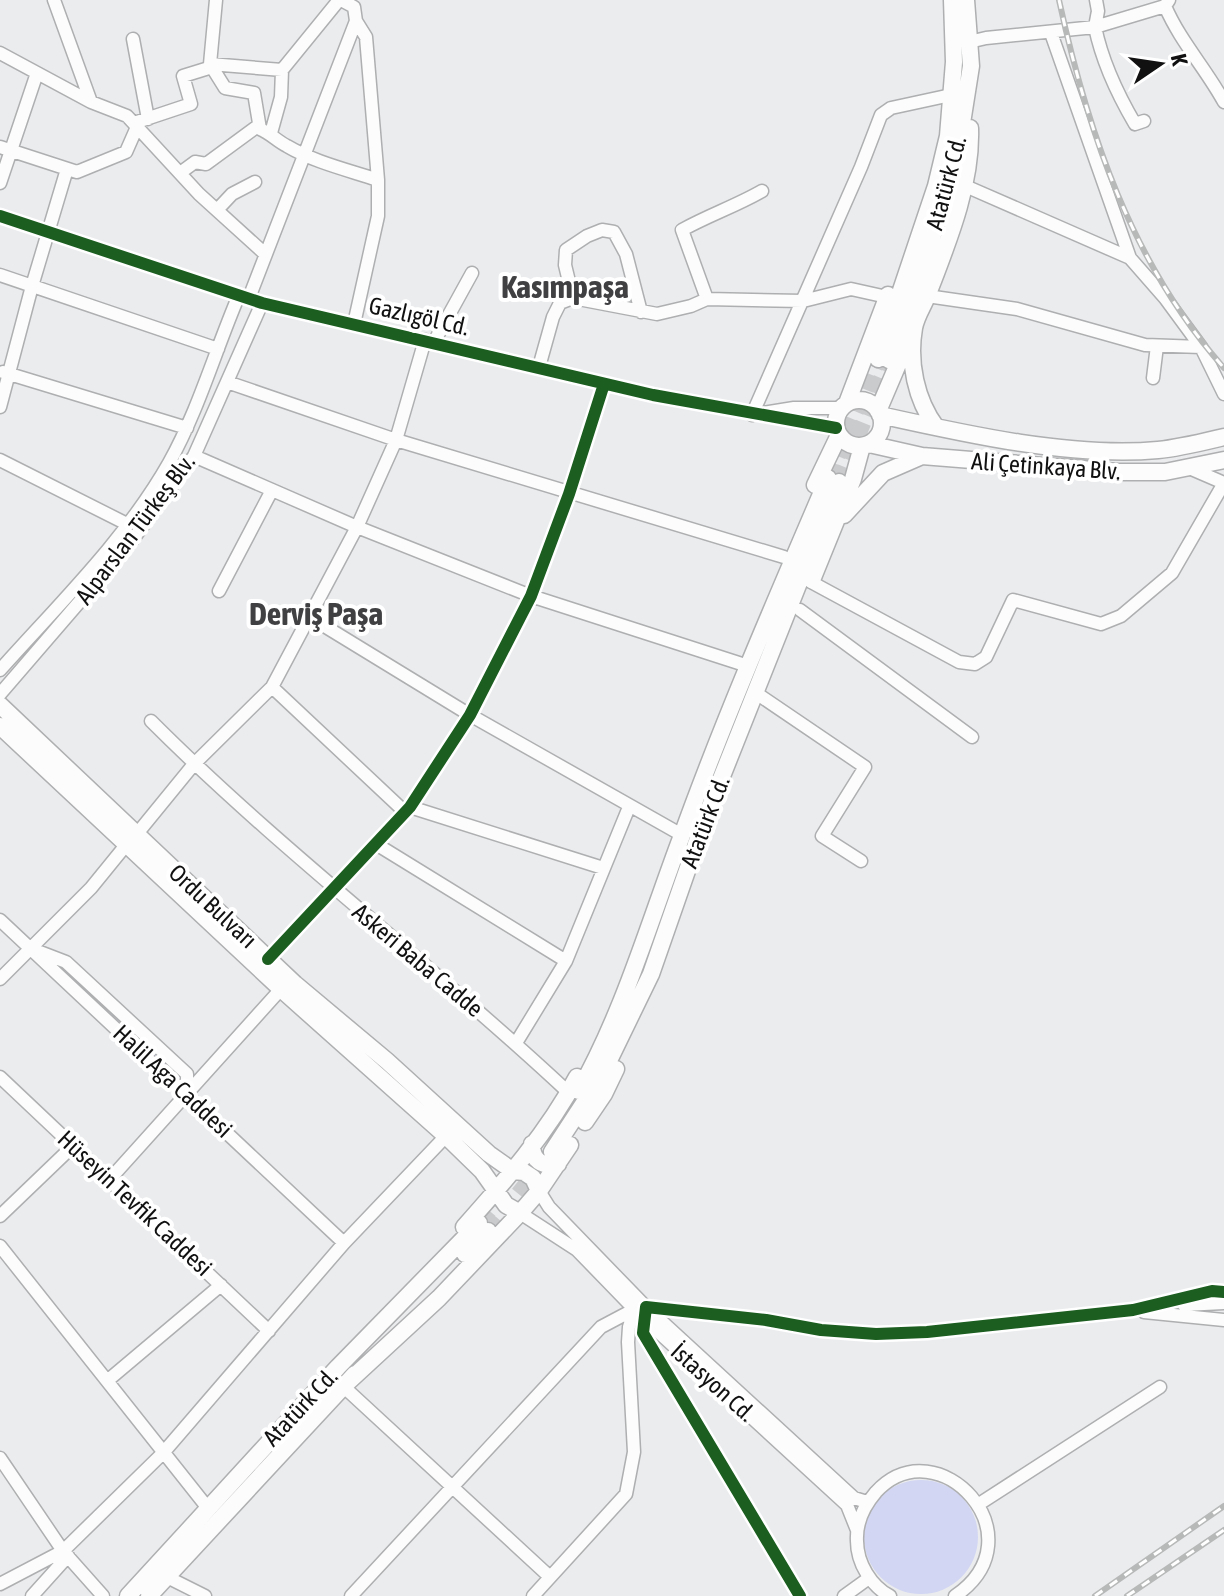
<svg xmlns="http://www.w3.org/2000/svg" width="1224" height="1596" font-family="'Asap Condensed',sans-serif">
  <rect width="100%" height="100%" fill="#ebecee"/>
  <!-- green -->
  <path fill="#d2d6f2" d="M74 970 185 1073 175 1083 63 978Z
    M864 1537a57 57 0 1 1 114 0a57 57 0 1 1-114 0Z"/>
  <g fill="none" stroke-linecap="round" stroke-linejoin="round">
    <!-- major-tunnel -->
    <path stroke="#cacbcd" stroke-width="16" stroke-dasharray="16 8" stroke-linecap="butt" d="M828 478 878 359
      M839 482 889 360
      M479 1223 507 1189
      M488 1231 540 1167"/>
    <!-- minor casing -->
    <g stroke="#aeafb0" stroke-width="15">
      <path id="minor" d="M54 0 91 102 127 116 199 194 264 253
        M216 0 210 64 225 88 254 93 260 129C270 133 277 141 287 146 314 162 348 170 378 180
        M1165 6C1180 41 1206 69 1224 102
        M1051 33 1130 258
        M133 39 148 119
        M969 42 986 38 1095 27 1098 11 1096 0
        M0 53 91 102
        M210 64 282 70
        M1144 121 1135 124C1118 95 1102 61 1095 27L1165 6 1169 0
        M134 123 191 104 183 76 212 67
        M271 133 281 97 282 70 339 0
        M0 147 77 172 126 152 137 127
        M180 173 195 162 206 164 259 125
        M0 183 37 73
        M963 185 1130 258 1165 298 1201 347 1224 394
        M217 210 232 194 255 182
        M0 216 262 303 653 395 836 428
        M0 275 218 349
        M927 296 1017 309 1145 345 1201 347
        M249 298 356 21 354 7 341 0
        M573 298 657 314 691 306 707 299 803 301 851 289 887 297
        M573 298 565 265 566 250 587 236 602 230 614 232 626 254 641 312
        M707 299 682 230C709 215 736 206 762 191
        M354 324 378 216V180L366 37 356 21
        M434 342 472 273
        M539 367 553 317 560 303 573 298
        M3 372 187 428
        M1153 378 1157 346
        M227 382 396 440 784 557
        M0 407 32 286 67 169
        M763 413 794 408H841
        M752 415 861 167 881 115 891 108 951 95
        M194 456 357 527 531 596 748 666
        M0 460 127 524
        M1187 467 1224 483
        M811 582 959 662 975 664 986 657 1013 600 1101 624 1121 616 1172 573 1224 483
        M219 591 272 490
        M800 610 972 737
        M308 616 470 715 682 835
        M0 670C58 605 126 539 169 463 199 409 215 351 239 295
        M272 687 405 812
        M756 693 865 767 822 836 861 861
        M0 694 131 542 194 456 262 303
        M151 721C283 853 433 965 569 1093
        M410 807 603 868
        M136 835 194 764 272 687 357 527 396 440 425 340
        M376 844 566 961
        M0 920 344 1243
        M40 952 66 962 187 1074V1094
        M268 959 410 807 470 715 531 596 569 494 604 384
        M0 979 91 888 126 845
        M516 1043 566 961 629 807
        M0 1077 269 1331
        M110 1179 281 989
        M539 1191 549 1207 646 1307 854 1498 867 1502
        M520 1213 577 1250 643 1318 847 1505 857 1530
        M0 1216 74 1145
        M0 1246 207 1507
        M1184 1305 1224 1303
        M1144 1312 1224 1320
        M107 1381 221 1285
        M344 1387 550 1577
        M0 1458 63 1551 103 1596
        M979 1504 1160 1387
        M167 1577 205 1596
        M0 1584 63 1551 163 1453 344 1243 446 1136
        M32 1596 68 1556
        M351 1596 601 1327 635 1309
        M533 1596 626 1494 634 1452 628 1342 629 1327 635 1309
        M800 1596 643 1333 646 1307 766 1320 821 1330 876 1334 927 1332 1133 1310 1212 1291 1224 1292
        M844 1596 869 1578
        M890 1596C871 1586 857 1563 857 1541 856 1522 863 1507 876 1492 938 1425 1042 1537 955 1596"/>
    </g>
    <!-- major casing -->
    <g stroke="#aeafb0" stroke-width="19">
      <path id="major" d="M878 359 936 186 948 136 954 62 952 0
        M889 360 916 289 956 161 971 66 966 0
        M836 423a23 23 0 1 1 46 0a23 23 0 1 1-46 0Z
        M847 403 888 295
        M878 411 904 350
        M880 415C965 434 1072 458 1158 450 1180 448 1203 442 1224 437
        M936 427C916 400 908 362 914 328 916 316 924 305 928 294 948 242 972 184 970 128
        M869 444 922 456 1118 472H1165L1224 460
        M815 485 839 435
        M844 515 883 473 922 456
        M812 580 853 479 862 446
        M0 705 295 984 387 1061 489 1154 513 1171 524 1172 533 1178 539 1191
        M0 726 281 989 446 1136 482 1171 506 1205 520 1213
        M579 1091C624 1011 649 923 681 838 725 716 777 597 828 478
        M585 1122 604 1094 616 1069
        M532 1144C532 1161 542 1167 558 1164
        M552 1152 601 1077 651 974 705 819 839 482
        M464 1227C505 1181 548 1132 577 1077
        M465 1254 488 1231
        M348 1382 439 1298 520 1213 539 1191 570 1145
        M128 1596 338 1367 479 1223
        M149 1596 355 1374"/>
    </g>
    <!-- minor -->
    <use href="#minor" stroke="#fcfcfc" stroke-width="12"/>
    <!-- major -->
    <use href="#major" stroke="#fcfcfc" stroke-width="16"/>
    <!-- rail casing -->
    <g stroke="#b7b8b8" stroke-width="6">
      <path id="rail" d="M1059 0C1088 133 1132 264 1224 368
        M1095 1596 1224 1506
        M1127 1596 1224 1530"/>
    </g>
    <!-- rail -->
    <use href="#rail" stroke="#fff" stroke-width="3" stroke-dasharray="9" stroke-linecap="butt"/>
    <!-- cycleway casing -->
    <g stroke="#fff" stroke-width="17">
      <path id="cycleway" d="M0 216 262 303 653 395 836 428
        M268 959 410 807 470 715 531 596 569 494 604 384
        M800 1596 643 1333 646 1307 766 1320 821 1330 876 1334 927 1332 1133 1310 1212 1291 1224 1292"/>
    </g>
    <!-- cycleway -->
    <use href="#cycleway" stroke="#1b5e20" stroke-width="12"/>
  </g>
  <g text-anchor="middle" dominant-baseline="central" stroke-width="8" stroke-linejoin="round" paint-order="stroke">
    <!-- street labels -->
    <g font-size="24" fill="#111112" stroke="#fff">
      <text transform="translate(946 183) rotate(-75)">Atatürk Cd.</text>
      <text transform="translate(419 316) rotate(13)">Gazlıgöl Cd.</text>
      <text transform="translate(1046 466) rotate(4)">Ali Çetinkaya Blv.</text>
      <text transform="translate(135 529) rotate(-53)">Alparslan Türkeş Blv.</text>
      <text transform="translate(705 822) rotate(-69)">Atatürk Cd.</text>
      <text transform="translate(213 906) rotate(43)">Ordu Bulvarı</text>
      <text transform="translate(418 960) rotate(40)">Askeri Baba Cadde</text>
      <text transform="translate(173 1081) rotate(43)">Halil Aga Caddesi</text>
      <text transform="translate(135 1203) rotate(43)">Hüseyin Tevfik Caddesi</text>
      <text transform="translate(713 1382) rotate(42)">İstasyon Cd.</text>
      <text transform="translate(300 1407) rotate(-47)">Atatürk Cd.</text>
    </g>
    <!-- district labels -->
    <g font-size="32" font-weight="bold" fill="#404043" stroke="#fff">
      <text x="565" y="286">Kasımpaşa</text>
      <text x="316" y="613">Derviş Paşa</text>
    </g>
  </g>
  <!-- north arrow -->
  <g transform="translate(1160 64) rotate(77)" stroke="#ffffff" stroke-width="6" paint-order="stroke">
  <path d="M0-6L14 30L0 20L-14 30Z" fill="#111112"/>
  <text y="-12" font-size="22" font-weight="bold" text-anchor="middle" fill="#111112">K</text>
  </g>
</svg>
